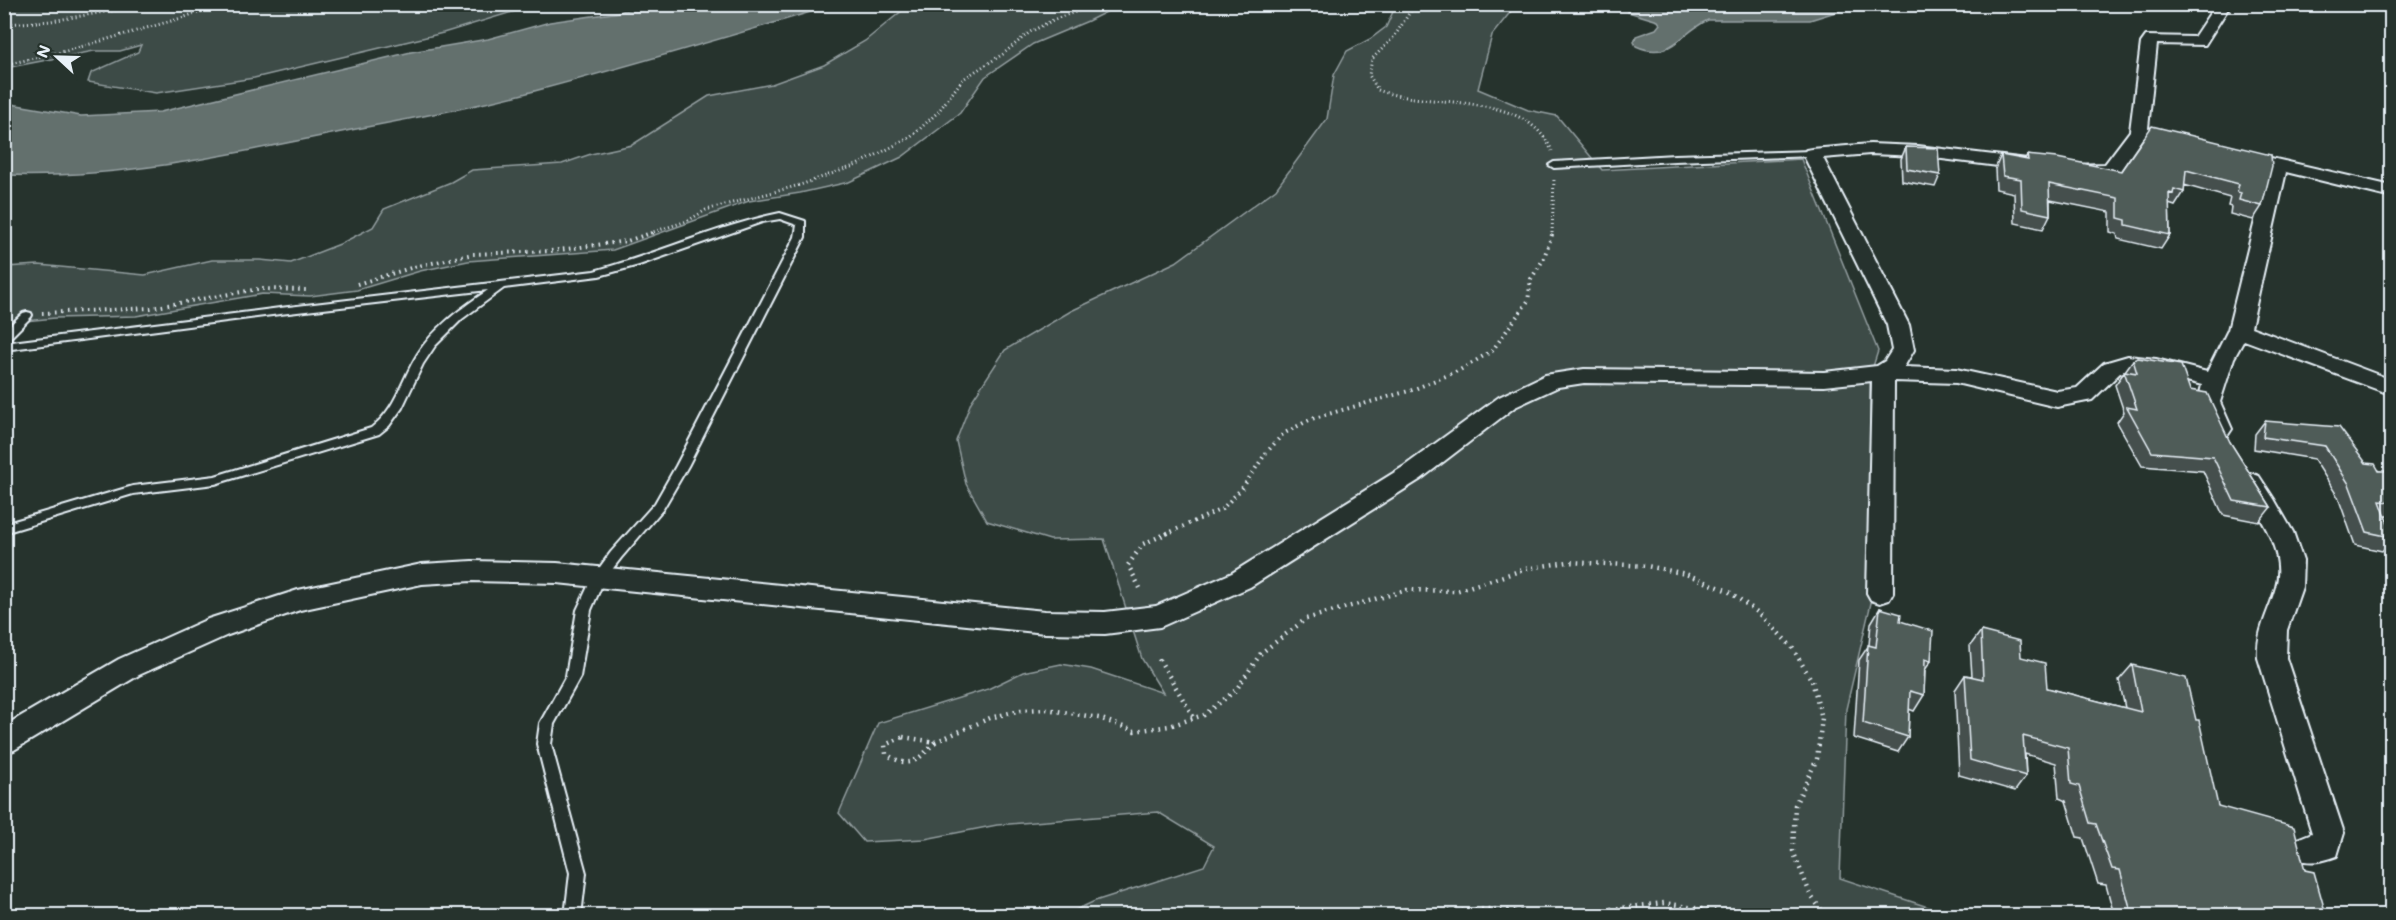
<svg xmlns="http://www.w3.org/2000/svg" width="2396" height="920" font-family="Mali,sans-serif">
  <rect width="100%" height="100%" fill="#26332d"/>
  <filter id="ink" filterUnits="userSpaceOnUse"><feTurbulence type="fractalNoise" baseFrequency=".0167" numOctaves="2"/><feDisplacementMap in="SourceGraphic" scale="12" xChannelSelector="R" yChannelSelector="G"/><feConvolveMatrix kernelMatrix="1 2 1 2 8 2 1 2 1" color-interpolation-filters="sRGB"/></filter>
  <g filter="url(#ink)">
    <!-- green -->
    <path fill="#3e4b47" stroke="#939ea0" stroke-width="1.5" d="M4 5 5 4 535 5 443 33 254 78 156 93 88 82 91 73 138 52 141 45 120 51H94L5 68Z
      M909 5H1120L1088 21 1033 44 985 77 960 113 902 157 849 182 800 193 749 201 613 250 468 261 420 271 357 290 310 296 262 294 136 316 55 318 5 323V267L39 265 145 275 212 260H260L291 263 340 244 373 227 384 209 451 182 472 170 562 164 591 154 632 145 709 96 772 84 824 65 865 41Z
      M1396 5H1516L1492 35 1478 89 1528 110 1557 116 1602 170 1801 159 1878 351 1870 376 1871 603 1846 709 1840 878 1952 915H1065L1095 901 1204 866 1214 846 1158 812 997 825 925 839 864 842 839 813 878 723 988 689 1023 672 1061 664 1091 669 1163 693 1142 659 1104 539 1050 540 987 521 966 484 956 441 971 402 1005 350 1071 311 1176 262 1276 189 1327 119 1334 75 1347 51 1370 39 1386 27Z"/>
    <!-- water -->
    <path fill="#636f6d" stroke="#98a3a5" stroke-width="1.5" d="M642 4 834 5C737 34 640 63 542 89 477 107 412 118 346 131 234 154 120 179 5 175V103L81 116 160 112 411 52 488 39 550 22 620 12Z
      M1628 5V4L1858 5 1810 20H1708C1681 32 1671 62 1636 46L1634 42 1636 36 1656 29 1660 24 1658 21 1628 12Z"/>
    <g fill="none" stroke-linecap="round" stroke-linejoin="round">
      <!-- lane casing -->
      <g stroke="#e8f1f8" stroke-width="4">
        <path id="lane" d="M1812 151 1817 154 1815 156 1675 161 1554 168 1549 165 1554 162 1675 155Z
          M780 213 805 221V237L688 466 663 509 621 558 604 580 591 610 580 677 554 724 551 744 586 873 581 916H565L570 873 537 744 540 723 566 676 577 610 592 578 611 552 655 503 676 466 795 237 797 225 780 219 762 222 639 265 599 276 504 288 462 319 435 346 423 364 402 408 389 426 379 434 215 484 133 494 4 533V524L133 486 215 476 371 428C396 409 401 381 417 355 434 327 462 308 488 290L280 314 4 350V343L280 308 594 271C657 254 717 226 780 213Z
          M27 312 31 313 32 315 31 317 8 340 4 341V331L23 313Z"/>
      </g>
      <!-- street casing -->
      <g stroke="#e8f1f8" stroke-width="4">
        <path id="street" d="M2216 4H2231L2205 45 2157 44 2148 128 2184 137 2187 141 2184 145 2178 146 2143 137 2119 172 2105 176 2070 173 2068 169 2070 165 2105 164 2130 131 2141 43 2146 36 2194 37Z
          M1870 144 1918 146 2036 160 2039 164 2036 168 2030 170 1918 156 1870 154 1823 158 1909 325 1914 350 1904 367 1956 369 2057 391 2077 388 2104 363 2128 356 2156 359 2207 372 2228 330 2268 168 2235 160 2232 156 2235 152 2241 151 2392 186V198L2286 172 2251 327 2392 380V395L2244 340 2234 358 2220 402 2232 429 2228 435 2220 437 2212 435 2198 402 2202 385 2156 373 2129 370 2120 373 2092 400 2057 407 1956 383 1894 381 1893 593 1889 600 1880 603 1871 600 1867 593 1872 381 1824 386 1584 383 1558 387 1515 407 1421 479 1250 587 1160 627 1105 634 1045 633 557 583 472 581 422 584 300 610 228 635 139 675 14 750 4 753V726L119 659 208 619 298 590 422 564 472 561 557 563 1045 611 1105 612 1156 606 1232 573 1403 467 1499 397 1545 375 1584 369 1824 372 1877 366 1885 361 1892 350 1887 325 1803 154 1806 150 1812 149Z
          M2250 473 2259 476 2274 499 2293 532 2303 561 2302 587 2287 630 2286 658 2344 833 2337 856C2323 861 2311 864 2297 859L2292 849 2297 839 2312 833 2258 658C2256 631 2269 612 2276 587 2287 549 2256 513 2238 482L2241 476Z"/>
      </g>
      <!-- path-far2 -->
      <path stroke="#e8f1f8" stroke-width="3" stroke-dasharray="1 3" stroke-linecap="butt" d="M1415 4 1394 37 1372 59 1369 75 1378 90C1430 110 1524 88 1552 151
        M4 24 51 21 152 4
        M4 65 66 51 185 17 219 4
        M650 233 687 221 706 210 800 185 857 165 911 137 938 112 963 79 1003 54 1030 32 1055 19 1098 4
        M1552 233 1554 179"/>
      <!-- path-far1 -->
      <path stroke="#e8f1f8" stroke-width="4" stroke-dasharray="1.5 4.5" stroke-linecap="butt" d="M357 284 414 267 473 254 551 251 627 241 654 232
        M42 313 151 308 258 289 308 290
        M1166 534 1222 509 1243 487 1266 453 1283 434 1311 419 1412 390 1460 370 1492 351 1528 301 1531 279 1543 260 1553 232"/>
      <!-- path -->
      <path stroke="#e8f1f8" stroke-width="4.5" stroke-dasharray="1.5 5" stroke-linecap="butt" d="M1140 588 1128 565 1143 544 1170 532
        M1159 659 1194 718 1204 715 1236 690 1261 653 1306 619 1407 590 1456 591 1529 568 1568 562 1647 566 1686 574 1728 591 1760 614 1792 647 1812 681 1822 718 1817 759 1795 805 1793 851 1811 896 1826 916
        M903 737 935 742C917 761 911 770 886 754L885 745Z
        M935 742 990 718 1021 710 1046 709 1099 718 1134 731 1170 726 1194 718
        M1384 916 1491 909 1559 915 1664 903 1743 916"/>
      <!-- lane -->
      <use href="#lane" fill="#26332d" fill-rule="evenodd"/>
      <!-- street -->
      <use href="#street" fill="#26332d" fill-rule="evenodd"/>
    </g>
    <!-- wall -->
    <path fill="#454f4d" stroke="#e8f1f8" stroke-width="1.5" d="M1906 147 1940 175 1935 187 1902 181 1901 159Z
      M2001 155 2025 159 2027 155 2121 171 2271 155 2262 206 2253 220 2230 214 2231 207 2228 206 2230 198 2184 185V192L2175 206 2169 204 2170 235 2161 249 2118 239 2117 234 2110 232V212L2050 200V215L2043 229 2015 223 2014 193 1996 189 1995 169Z
      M2133 360 2190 390 2230 442 2271 507 2259 522 2223 515 2203 471 2142 466 2117 422 2124 412 2115 385Z
      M2265 421 2366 463 2391 477V516H2386L2391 531V541L2382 551 2355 545 2338 497 2314 459 2254 449 2255 434Z
      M1880 608 1900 621 1931 661 1925 670 1924 695 1914 711 1909 709 1908 737 1898 752 1854 738 1859 660 1869 645 1871 623Z
      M1981 631 2021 657 2047 688 2125 708 2119 680 2132 665 2218 806 2305 870 2325 911 2322 914 2323 915H2114L2106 885 2098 884 2083 838 2077 837 2066 801 2059 798 2056 763 2025 754 2026 776 2015 791 1959 775 1955 690 1965 675 1972 676 1970 646Z"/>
    <!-- building -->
    <path fill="#505c59" stroke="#e8f1f8" stroke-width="1.5" d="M2152 126 2271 155 2272 166 2262 206 2239 200 2241 193 2237 192 2239 184 2186 170 2184 192 2174 189 2173 194 2169 193 2170 235 2126 225V220L2118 218V198L2049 184 2050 215 2022 209 2021 179 2003 176 2001 155 2028 160 2027 155 2057 158 2121 171Z
      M1906 147 1938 148 1940 175 1907 169Z
      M2138 358 2181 365 2190 390 2207 393 2230 442 2271 507 2234 501 2213 457 2152 452 2127 407 2137 409 2124 371 2137 373 2133 360Z
      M2265 421 2339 427 2366 463 2375 464 2379 471H2387L2391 477V502L2380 501 2391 531V537L2367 532 2349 484 2325 446 2263 437Z
      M1880 608 1901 614 1900 621 1933 631 1931 661 1925 659 1924 695 1910 691 1908 737 1863 723 1868 645 1876 647Z
      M1981 631 2020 641 2021 657 2045 663 2047 688 2141 712 2132 665 2186 678 2196 720H2199L2218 806 2294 827 2305 870 2314 872 2325 911 2321 910 2323 915H2132L2120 870 2112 869 2096 824 2090 823 2079 786 2071 784 2068 748 2023 736 2026 776 1970 760 1965 675 1983 679Z"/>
  </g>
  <!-- margin -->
  <rect width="2396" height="920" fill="none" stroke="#26332d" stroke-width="24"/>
  <rect x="12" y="12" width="2372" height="896" fill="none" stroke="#e8f1f8" stroke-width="2" filter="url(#ink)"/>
  <!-- north arrow -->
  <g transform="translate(57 57) rotate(292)" stroke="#26332d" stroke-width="4.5" paint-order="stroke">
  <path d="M0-4.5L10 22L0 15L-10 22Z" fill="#e8f1f8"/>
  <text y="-9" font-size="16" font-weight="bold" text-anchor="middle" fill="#e8f1f8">N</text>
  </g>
</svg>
